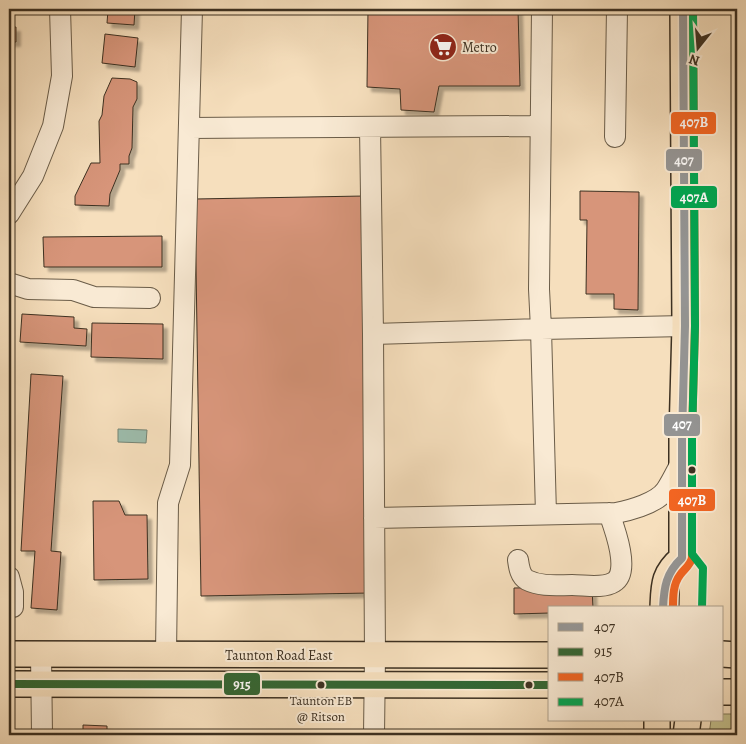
<svg xmlns="http://www.w3.org/2000/svg" width="746" height="744" font-family="Alegreya,serif">
  <defs>
    <filter id="shadow"><feDropShadow dx="4.5" dy="4.5" stdDeviation="1" flood-color="#0004"/></filter>
  </defs>
  <rect width="100%" height="100%" fill="#f6dfbd"/>
  <filter id="stains"><feTurbulence type="fractalNoise" baseFrequency=".004" numOctaves="4"/><feColorMatrix values="0 0 0 0 .2 0 0 0 0 .09 0 0 0 0 .02 0 0 0 .5 -.17"/></filter>
  <radialGradient id="worn" r=".72"><stop offset=".6" stop-color="#630" stop-opacity="0"/><stop offset="1" stop-color="#630" stop-opacity=".3"/></radialGradient>
  <!-- green -->
  <path fill="#c4c08c" stroke="#807856" d="M722 714H737V735H709L711 720H722Z"/>
  <!-- water -->
  <path fill="#9dbdad" stroke="#768575" d="M118 429 147 430 146 443 118 442Z"/>
  <!-- building -->
  <path fill="#d7957a" stroke="#3c3021" filter="url(#shadow)" d="M100 9H135L134 25 107 23 108 10Z
    M368 9H518L520 86H439L434 112 401 110 400 89 367 87Z
    M9 27H16V42H9Z
    M105 34 138 38 135 67 102 63Z
    M112 78 130 79 137 82V99L133 107 132 148 129 156V164H120V170L110 194 109 206 75 205V196L91 163H100L99 121 102 115 104 96Z
    M580 191 639 192 638 310 614 309V294H586L587 220H580Z
    M364 196 370 593 201 596 195 199Z
    M162 236V267H44L43 237Z
    M22 314 74 317V328L87 329 86 346 20 342Z
    M92 323 163 324V359L91 357Z
    M31 374 63 376 51 551 61 552 57 610 31 608 35 551H21Z
    M93 501H119L125 515H147L148 579 94 580Z
    M567 587 592 588 593 608H550V613L514 614V588Z
    M83 725 107 726V735H83Z"/>
  <g fill="none" stroke-linecap="round" stroke-linejoin="round">
    <!-- minor casing -->
    <g stroke="#6a5c48" stroke-width="22">
      <path id="minor" d="M542 9 539 289 541 329 685 326
        M370 127 373 334
        M189 128 531 126 540 125
        M615 137 617 9
        M9 214 33 176 53 126 62 76 60 9
        M9 283 28 289 73 290 94 297 150 298
        M374 518 616 513C631 510 657 503 666 490 672 481 677 470 682 461
        M518 560C519 567 520 576 527 580 541 587 557 585 572 585 585 585 603 589 614 582 631 572 614 527 609 513
        M9 577 13 592V607
        M41 654 42 735
        M166 654 168 503 180 465 192 9
        M374 735 375 655 373 334 541 329 546 514"/>
    </g>
    <!-- major casing -->
    <g stroke="#3c3021" stroke-width="28">
      <path id="major" d="M683 9 685 326 682 436V558L693 570 692 608
        M663 608C664 585 663 574 682 558
        M9 654 550 655
        M722 654 737 655
        M9 684 550 685
        M722 692H737
        M657 735V720
        M686 735 688 720"/>
    </g>
    <!-- minor -->
    <use href="#minor" stroke="#f9ead4" stroke-width="20"/>
    <!-- major -->
    <use href="#major" stroke="#f6dfbd" stroke-width="25"/>
    <!-- bus-1 casing -->
    <g stroke="#f9ead4" stroke-width="11">
      <path id="bus-1" d="M663 608C664 587 666 573 682 558V436L685 326 683 9"/>
    </g>
    <!-- bus-2 casing -->
    <g stroke="#f9ead4" stroke-width="11">
      <path id="bus-2" d="M9 684 550 685"/>
    </g>
    <!-- bus-3 casing -->
    <g stroke="#f9ead4" stroke-width="11">
      <path id="bus-3" d="M673 608C673 597 673 584 680 575 684 569 690 566 692 558V436L695 326 693 9"/>
    </g>
    <!-- bus-4 casing -->
    <g stroke="#f9ead4" stroke-width="11">
      <path id="bus-4" d="M693 9 695 326 692 436V554L703 568 702 608"/>
    </g>
    <!-- bus-1 -->
    <use href="#bus-1" stroke="#949493" stroke-width="8"/>
    <!-- bus-2 -->
    <use href="#bus-2" stroke="#363" stroke-width="8"/>
    <!-- bus-3 -->
    <use href="#bus-3" stroke="#f26522" stroke-width="8"/>
    <!-- bus-4 -->
    <use href="#bus-4" stroke="#00a651" stroke-width="8"/>
  </g>
  <!-- icons -->
  <defs>
    <g id="supermarket-disc" transform="scale(1.4375)"><circle r="9.5" fill="#8f2418" stroke="#f9ead4"/><path d="M-6-5.5h2.5l.6 2H6L4.5 2H-2.5L-4.4-4H-6ZM-1.5 3.2a1.3 1.3 0 1 0 .1 0ZM3 3.2a1.3 1.3 0 1 0 .1 0Z" fill="#fff"/></g>
  </defs>
  <g fill-rule="evenodd">
    <use href="#supermarket-disc" x="443" y="47"/>
  </g>
  <!-- markers -->
  <g fill="#3c3021" stroke="#f9ead4" stroke-width="2">
    <circle cx="692" cy="470" r="4.5"/>
    <circle cx="321" cy="685" r="4.5"/>
    <circle cx="529" cy="685" r="4.5"/>
  </g>
  <g text-anchor="middle" dominant-baseline="central" stroke-width="4" stroke-linejoin="round" paint-order="stroke">
    <!-- bus labels -->
    <g font-size="13" fill="#3c3021" stroke="#f9ead4">
      <text x="321" y="700">Taunton EB<tspan x="321" dy="16">@ Ritson</tspan></text>
    </g>
    <!-- poi labels -->
    <g font-size="14" fill="#3c3021" stroke="#f9ead4" text-anchor="start">
      <text x="462" y="47">Metro</text>
    </g>
    <!-- street labels -->
    <g font-size="14" fill="#3c3021" stroke="#f9ead4">
      <text x="279" y="655">Taunton Road East</text>
    </g>
  </g>
  <g stroke="#f9ead4" stroke-width="2">
    <rect x="670" y="111" width="47" height="24" rx="5" fill="#f26522"/>
    <rect x="665" y="148" width="38" height="24" rx="5" fill="#949493"/>
    <rect x="670" y="185" width="48" height="24" rx="5" fill="#00a651"/>
    <rect x="663" y="413" width="38" height="24" rx="5" fill="#949493"/>
    <rect x="668" y="488" width="48" height="24" rx="5" fill="#f26522"/>
    <rect x="223" y="672" width="38" height="24" rx="5" fill="#363"/>
  </g>
  <g font-size="14" text-anchor="middle" font-weight="bold" fill="#fff">
    <text x="694" y="127">407B</text>
    <text x="684" y="165">407</text>
    <text x="694" y="202">407A</text>
    <text x="682" y="429">407</text>
    <text x="692" y="505">407B</text>
    <text x="242" y="689">915</text>
  </g>
  <!-- margin -->
  <rect width="746" height="744" fill="none" stroke="#f6dfbd" stroke-width="30"/>
  <rect x="10" y="10" width="726" height="724" fill="none" stroke="#3c3021" stroke-width="2.5"/>
  <rect x="15" y="15" width="716" height="714" fill="none" stroke="#3c3021"/>
  <!-- legend -->
  <rect x="548" y="606" width="175" height="115" fill="#f9ead4" stroke="#ada08c"/>
  <rect x="558" y="623" width="25" height="8" fill="#949493" stroke="#ada08c"/>
  <text x="594" y="632" font-size="15" fill="#3c3021">407</text>
  <rect x="558" y="648" width="25" height="8" fill="#336633" stroke="#ada08c"/>
  <text x="594" y="656" font-size="15" fill="#3c3021">915</text>
  <rect x="558" y="673" width="25" height="8" fill="#f26522" stroke="#ada08c"/>
  <text x="594" y="682" font-size="15" fill="#3c3021">407B</text>
  <rect x="558" y="698" width="25" height="8" fill="#00a651" stroke="#ada08c"/>
  <text x="594" y="706" font-size="15" fill="#3c3021">407A</text>
  <!-- north arrow -->
  <g transform="translate(698 48) rotate(197)" stroke="#f9ead4" stroke-width="4" paint-order="stroke">
  <path d="M0-4L9 19L0 12L-9 19Z" fill="#3c3021"/>
  <text y="-8" font-size="14" font-weight="bold" text-anchor="middle" fill="#3c3021">N</text>
  </g>
  <rect width="100%" height="100%" filter="url(#stains)"/>
  <rect width="100%" height="100%" fill="url(#worn)"/>
</svg>
